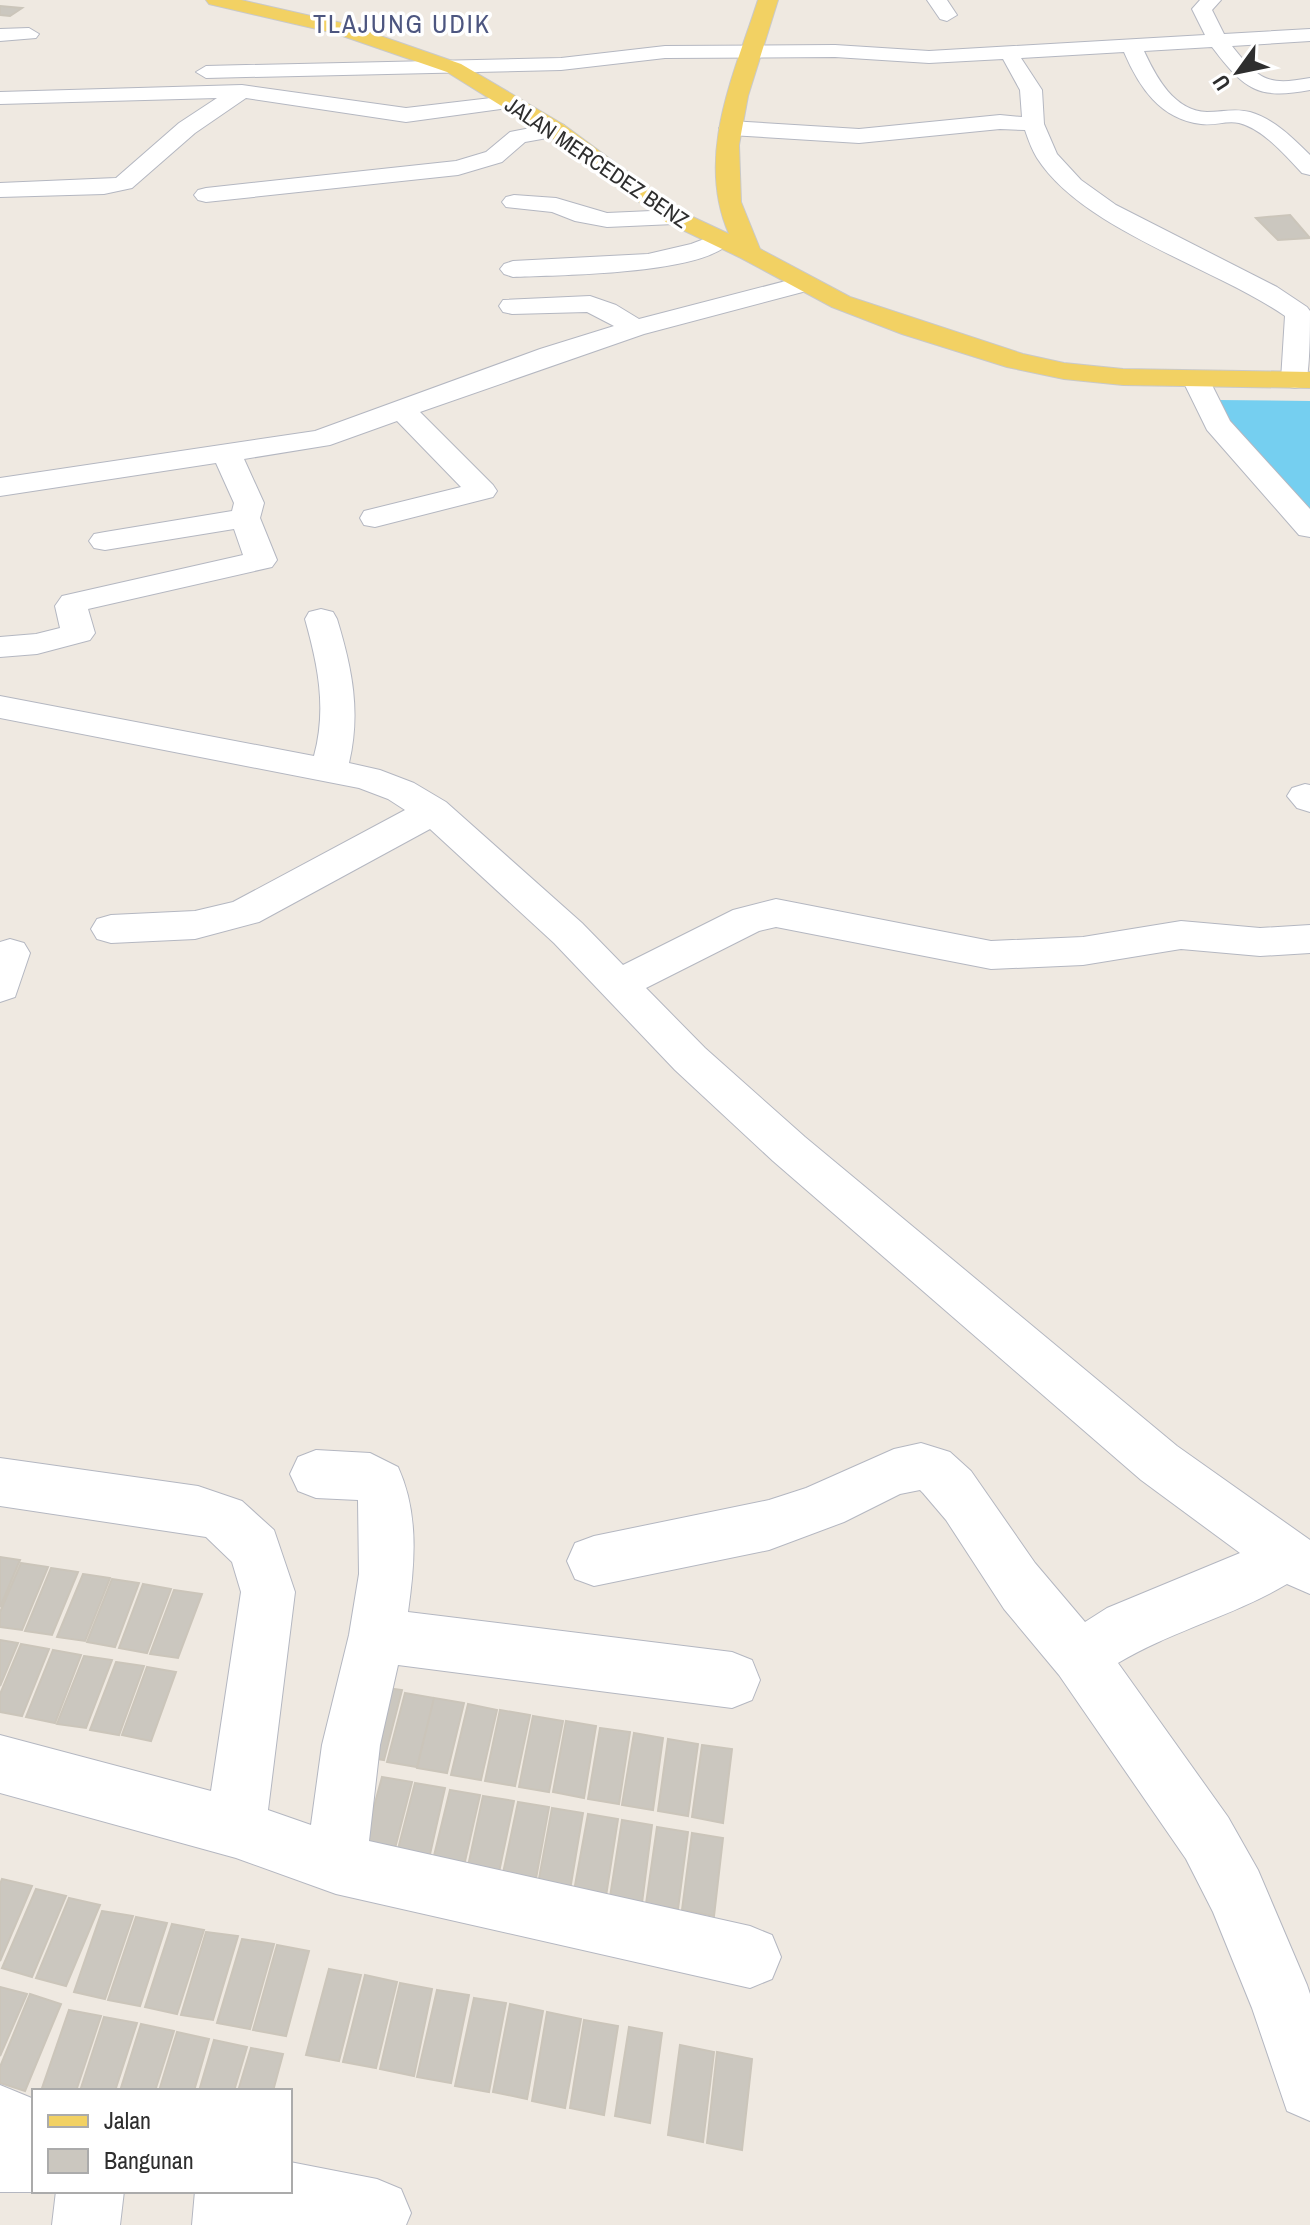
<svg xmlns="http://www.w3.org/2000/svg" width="1310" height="2225" font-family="'Archivo Narrow',sans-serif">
  <rect width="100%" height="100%" fill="#efe9e1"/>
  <!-- water -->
  <path fill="#75cff0" d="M1217 400 1310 401V511L1219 414Z"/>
  <!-- building -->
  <path fill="#cbc7bf" stroke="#cbc5ba" stroke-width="2" d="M0 6 22 8 10 16 0 15Z
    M1290 215 1310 238 1278 240 1256 218Z
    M0 1557 20 1560 0 1607Z
    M21 1563 48 1567 22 1630 0 1627V1612Z
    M51 1568 78 1572 52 1635 25 1631Z
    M83 1574 110 1578 85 1641 57 1637Z
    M112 1579 139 1583 115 1647 87 1642Z
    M143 1584 171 1589 147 1653 119 1648Z
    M174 1590 202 1594 178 1658 150 1654Z
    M0 1640 18 1643 0 1686Z
    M21 1644 49 1649 22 1716 0 1712V1694Z
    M53 1650 81 1655 55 1723 26 1717Z
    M84 1656 112 1660 86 1728 57 1724Z
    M116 1662 144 1666 119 1735 90 1730Z
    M147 1667 176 1672 151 1741 122 1735Z
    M373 1686 402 1690 384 1760 354 1755Z
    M405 1693 434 1698 417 1767 387 1762Z
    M434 1698 464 1703 447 1773 417 1768Z
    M468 1704 497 1710 481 1780 451 1775Z
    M500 1710 530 1715 515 1786 485 1781Z
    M533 1716 563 1721 549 1792 519 1787Z
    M566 1721 596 1726 584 1798 553 1792Z
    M600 1728 630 1732 619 1804 588 1799Z
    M634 1733 663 1738 653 1810 622 1805Z
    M668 1739 698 1744 688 1816 658 1811Z
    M702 1745 732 1749 723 1823 692 1817Z
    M382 1777 412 1782 393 1856 362 1851Z
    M415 1783 445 1788 428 1863 396 1857Z
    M450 1790 480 1795 463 1870 432 1864Z
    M483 1796 514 1801 498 1877 467 1871Z
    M518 1802 549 1807 535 1884 502 1878Z
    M552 1808 583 1813 570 1890 538 1884Z
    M588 1814 618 1819 606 1896 574 1891Z
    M622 1820 652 1825 642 1903 610 1897Z
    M657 1827 688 1832 678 1909 646 1904Z
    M692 1833 723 1838 714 1916 682 1910Z
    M2 1879 32 1886 0 1961V1884Z
    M36 1889 66 1896 32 1977 2 1968Z
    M69 1898 100 1905 66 1986 36 1978Z
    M102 1911 133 1916 105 1999 74 1992Z
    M136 1917 167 1923 140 2006 108 2000Z
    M172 1924 204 1930 177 2014 145 2007Z
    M206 1932 238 1936 213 2020 181 2015Z
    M242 1939 274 1944 250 2029 217 2023Z
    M277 1945 309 1951 286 2036 253 2030Z
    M329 1969 361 1975 339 2061 306 2055Z
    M365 1975 397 1982 376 2068 343 2062Z
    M400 1983 432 1989 414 2076 380 2069Z
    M0 1987 27 1994 0 2056Z
    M437 1990 469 1995 451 2083 417 2077Z
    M30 1994 61 2004 25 2091 0 2083V2067Z
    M474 1998 506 2003 489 2092 455 2086Z
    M510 2004 543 2011 527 2099 493 2092Z
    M69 2010 101 2016 76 2091H41Z
    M547 2012 581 2019 565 2108 532 2101Z
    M104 2017 137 2023 115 2091H80Z
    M584 2020 618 2026 604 2115 570 2108Z
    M141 2024 174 2031 155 2091H120Z
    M629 2027 662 2033 650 2123 615 2116Z
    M177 2032 209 2039 194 2091H159Z
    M214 2040 247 2047 234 2091H199Z
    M680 2045 714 2052 703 2142 668 2135Z
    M251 2048 283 2054 273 2091H238Z
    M717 2052 752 2059 742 2150 707 2143Z"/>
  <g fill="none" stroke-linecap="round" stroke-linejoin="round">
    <!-- minor casing -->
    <g stroke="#b4b7c1" stroke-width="2">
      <path id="minor" d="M927 0H947L957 15 947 21 940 19Z
        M1200 0H1221L1212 10 1224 34 1310 29V41L1232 46C1259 80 1267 86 1310 78V90C1257 100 1244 89 1212 47L1144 51C1156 77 1174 111 1207 112 1222 112 1235 108 1250 112 1274 119 1293 138 1310 155V175L1302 173C1285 155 1263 129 1239 123 1227 120 1214 126 1201 124 1160 119 1139 87 1124 52L1021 58 1042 90 1044 124 1057 154 1081 180 1116 205 1277 287 1307 307 1310 311C1310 330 1310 372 1305 386L1295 388 1285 386 1281 380 1285 316C1214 267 1083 230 1037 158 1032 150 1028 139 1025 130L1000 129 859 143 730 135 719 128 730 121 859 129 1000 115 1022 117 1020 90 1003 59 929 63 835 57 665 58 561 70 206 78 196 72 206 66 561 58 665 46 835 45 929 51 1205 35 1192 9Z
        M29 28 39 34 36 38 0 41V29Z
        M242 85 406 108 508 96 519 102 508 108 406 122 246 98 195 133 132 188 104 194 0 197V183L116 178 179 123 217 98 0 104V92Z
        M556 123 564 125 567 130 564 135 525 142 502 162 458 175 206 202 198 200 194 195 198 190 206 188 456 161 486 152 510 132Z
        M514 195 556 198 607 213 674 210 682 212 686 217 682 222 674 224 607 227 575 221 552 212 506 207 502 202 506 197Z
        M720 233 729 235 732 240C708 275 556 275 513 277L504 274 500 269 504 264 513 261 648 254 691 244Z
        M805 276 814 279 818 284 814 289 644 334 420 412 493 485 497 491 493 497 375 527 364 525 360 518 364 511 461 487 397 421 330 445 244 459 264 503 260 518 277 560 272 567 88 609 95 633 90 640 37 654 0 657V637L36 634 60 628 55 606 62 596 243 555 234 529 105 550 94 548 89 541 94 534 105 532 232 511 234 503 216 463 0 496V478L315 431 540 349 614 326 587 312 512 314 503 312 499 306 503 300 590 296 616 305 639 319Z
        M1196 371 1206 373 1230 421 1310 509V537L1299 535 1207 430 1182 379 1186 373Z
        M321 609 333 612 337 619C352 668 361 712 349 763L380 770 414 783 446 802 582 923 623 965 733 910 776 899 991 941 1083 937 1181 921 1260 928 1310 925V953L1260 956 1181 949 1083 965 991 969 776 927 759 931 646 988 705 1048 805 1137 1177 1446 1310 1540V1594L1287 1584C1233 1616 1171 1631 1118 1663L1228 1817 1258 1870 1307 1985 1310 1994V2121L1287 2111 1252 2008 1213 1912 1186 1859 1059 1675 1004 1609 946 1520 923 1493 920 1490 900 1494 844 1522 769 1550 594 1586 575 1579 567 1561 575 1543 594 1536 769 1500 806 1488 894 1449 921 1443 950 1452 971 1471 1035 1563 1085 1622 1107 1608 1240 1553 1141 1480 773 1161 675 1070 554 943 430 829 259 922 195 939 111 943 97 939 91 929 97 919 111 915 195 911 233 902 405 810 388 799 359 788 0 718V696L314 756C327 709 318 665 305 619L309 612Z
        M1305 784 1310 785V812L1297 808 1287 796 1292 788Z
        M10 939 24 943 30 953 15 997 0 1002V942Z
        M316 1450 370 1453 398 1467C419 1513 415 1563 408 1612L732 1652 752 1660 760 1680 752 1700 732 1708 398 1665 380 1745 369 1841 750 1926 772 1935 781 1957 772 1979 750 1988 336 1894 236 1858 0 1793V1735L211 1791 241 1592 232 1562 206 1537 0 1506V1458L198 1486 242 1501 274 1530 295 1592 268 1810 311 1825 322 1745 349 1635 359 1574 358 1500 316 1498 298 1491 290 1474 298 1457Z
        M0 2085 34 2099V2192H0Z
        M290 2162 377 2179 401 2189 411 2213 406 2225H192L195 2191H290Z
        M56 2191H124L120 2225H52Z"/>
    </g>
    <!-- major casing -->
    <g stroke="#c9c9c9" stroke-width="2">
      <path id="major" d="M206 0H241L346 24 461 64 564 125 682 212 729 234C695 156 734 75 758 0H778L748 96 739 145 741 202 760 249 850 297 1023 354 1064 363 1123 369 1310 372V388L1123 385 1064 379 1007 367 902 334 832 307 741 258 666 222 548 135 447 72 334 33 209 4Z"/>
    </g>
    <!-- minor -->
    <use href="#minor" fill="#fff" fill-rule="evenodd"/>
    <!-- major -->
    <use href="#major" fill="#f2d163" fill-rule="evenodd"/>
  </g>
  <g text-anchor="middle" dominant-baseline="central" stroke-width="7" stroke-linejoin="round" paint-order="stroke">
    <!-- far-street labels -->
    <g font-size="22" fill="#2e2e2e" stroke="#fff">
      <text transform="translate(597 162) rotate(34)">JALAN MERCEDEZ BENZ</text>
    </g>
    <!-- far-quarter labels -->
    <g font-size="26" letter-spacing="2" fill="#4d5680" stroke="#fff">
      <text x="402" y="23">TLAJUNG UDIK</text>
    </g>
  </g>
  <!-- legend -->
  <rect x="32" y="2089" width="260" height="104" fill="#ffffff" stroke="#ababab" stroke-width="2"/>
  <rect x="48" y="2115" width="40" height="12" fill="#f2d163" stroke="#ababab" stroke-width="2"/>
  <text x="104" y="2129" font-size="24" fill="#2e2e2e">Jalan</text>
  <rect x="48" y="2149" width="40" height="24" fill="#cbc7bf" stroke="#ababab" stroke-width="2"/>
  <text x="104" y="2169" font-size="24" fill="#2e2e2e">Bangunan</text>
  <!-- north arrow -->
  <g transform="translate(1238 72) rotate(237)" stroke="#ffffff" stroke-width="6" paint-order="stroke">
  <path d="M0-6L14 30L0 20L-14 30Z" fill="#2e2e2e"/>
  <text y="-12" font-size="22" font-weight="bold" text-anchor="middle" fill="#2e2e2e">U</text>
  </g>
</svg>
